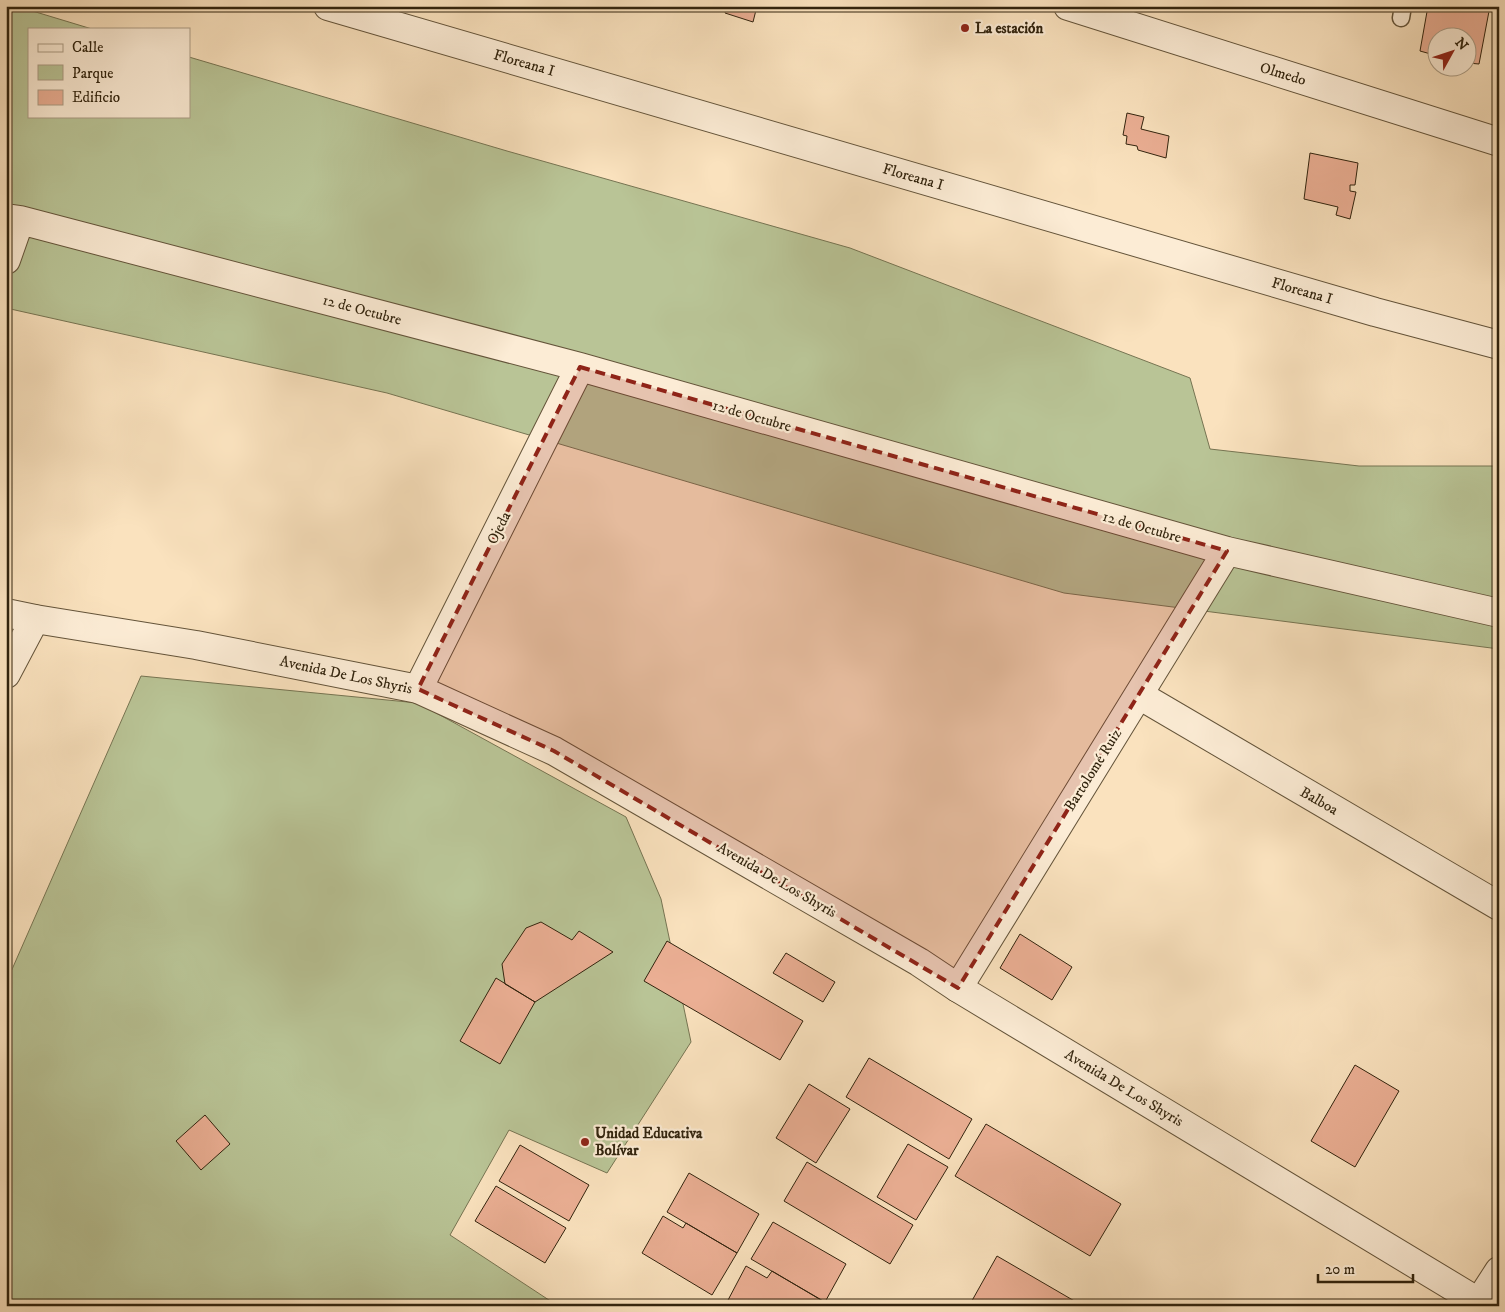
<svg xmlns="http://www.w3.org/2000/svg" width="1505" height="1312" font-family="'IM FELL DW Pica',serif">
  <rect width="100%" height="100%" fill="#fae2be"/>
  <filter id="stains"><feTurbulence type="fractalNoise" baseFrequency=".004" numOctaves="4"/><feColorMatrix values="0 0 0 0 .2 0 0 0 0 .09 0 0 0 0 .02 0 0 0 .5 -.17"/></filter>
  <radialGradient id="worn" r=".72"><stop offset=".6" stop-color="#630" stop-opacity="0"/><stop offset="1" stop-color="#630" stop-opacity=".3"/></radialGradient>
  <!-- green -->
  <path fill="#b9c496" stroke="#767452" d="M6 6H16L92 29H29V116H189V57L507 151 850 248 1190 378 1210 449 1359 466H1499V649L1064 593 387 393 6 308Z
    M141 676 418 703 626 817 661 899 691 1042 607 1173 509 1130 450 1235 558 1306H6V983Z"/>
  <!-- building -->
  <path fill="#ebaf94" stroke="#32240e" d="M727 6H757L753 22 725 13Z
    M1428 6H1490L1479 64 1468 63V38H1438V56L1420 51Z
    M1127 113 1144 117 1141 129 1169 136 1166 158 1138 150 1137 146 1126 144 1127 136 1123 135Z
    M1310 153 1358 163 1355 185H1350V191L1356 192 1350 219 1336 215 1338 207 1304 199Z
    M541 922 572 940 579 931 613 952 535 1002 505 984 502 964 526 928Z
    M1020 934 1072 967 1052 1000 1000 968Z
    M667 941 803 1021 780 1060 644 981Z
    M786 953 835 982 823 1002 773 973Z
    M496 978 535 1002 500 1064 460 1041Z
    M869 1058 972 1119 949 1159 846 1097Z
    M1355 1065 1399 1091 1355 1167 1311 1141Z
    M809 1084 850 1109 816 1163 776 1138Z
    M205 1115 230 1144 201 1170 176 1141Z
    M986 1124 1121 1204 1090 1256 955 1176Z
    M908 1144 948 1167 916 1220 877 1197Z
    M520 1145 589 1185 569 1221 499 1181Z
    M807 1162 913 1225 890 1264 784 1201Z
    M689 1173 759 1214 737 1253 667 1212Z
    M496 1186 566 1228 545 1263 475 1221Z
    M663 1216 683 1228 686 1223 737 1253 712 1295 642 1253Z
    M773 1222 846 1264 825 1302 751 1259Z
    M997 1256 1083 1306H969Z
    M746 1266 767 1278 772 1271 821 1300 818 1306H733L727 1302Z"/>
  <g fill="none" stroke-linecap="round" stroke-linejoin="round">
    <!-- service casing -->
    <g stroke="#64543a" stroke-width="19">
      <path id="service" d="M1401 18 1403 6"/>
    </g>
    <!-- minor casing -->
    <g stroke="#64543a" stroke-width="30">
      <path id="minor" d="M328 6 1375 312 1499 345
        M6 218 20 220 580 367 1227 551 1499 613
        M6 260 20 220
        M6 674 35 619
        M418 689 580 367
        M1139 695 1499 906
        M958 988 1227 551
        M1479 1302 1499 1271"/>
    </g>
    <!-- tertiary casing -->
    <g stroke="#64543a" stroke-width="30">
      <path id="tertiary" d="M1068 6 1499 142
        M6 613 35 619 196 645 418 689 554 751 919 962 958 988 1485 1306"/>
    </g>
    <!-- service -->
    <use href="#service" stroke="#fcecd5" stroke-width="16"/>
    <!-- minor -->
    <use href="#minor" stroke="#fcecd5" stroke-width="28"/>
    <!-- tertiary -->
    <use href="#tertiary" stroke="#fcecd5" stroke-width="28"/>
  </g>
  <!-- marked area -->
  <path fill="#8f2418" fill-opacity="0.2" stroke="#8f2418" stroke-width="4" stroke-dasharray="10 6" stroke-linejoin="round" d="M580 367 1227 551 958 988 554 751 418 689Z"/>
  <!-- markers -->
  <g fill="#8f2418" stroke="#fcecd5" stroke-width="2">
    <circle cx="965" cy="28" r="5"/>
    <circle cx="585" cy="1142" r="5"/>
  </g>
  <g text-anchor="middle" dominant-baseline="central" stroke-width="4.5" stroke-linejoin="round" paint-order="stroke">
    <!-- poi labels -->
    <g font-size="15" font-weight="bold" fill="#32240e" stroke="#fcecd5" text-anchor="start">
      <text x="975" y="28">La estación</text>
      <text x="595" y="1133">Unidad Educativa<tspan x="595" dy="17">Bolívar</tspan></text>
    </g>
    <!-- street labels -->
    <g font-size="15" fill="#32240e" stroke="#fcecd5">
      <text transform="translate(524 63) rotate(16)">Floreana I</text>
      <text transform="translate(1283 74) rotate(17)">Olmedo</text>
      <text transform="translate(913 177) rotate(16)">Floreana I</text>
      <text transform="translate(1302 291) rotate(16)">Floreana I</text>
      <text transform="translate(362 310) rotate(15)">12 de Octubre</text>
      <text transform="translate(752 416) rotate(16)">12 de Octubre</text>
      <text transform="translate(1142 527) rotate(16)">12 de Octubre</text>
      <text transform="translate(499 528) rotate(-63)">Ojeda</text>
      <text transform="translate(346 675) rotate(12)">Avenida De Los Shyris</text>
      <text transform="translate(1093 770) rotate(-58)">Bartolomé Ruiz</text>
      <text transform="translate(1319 801) rotate(30)">Balboa</text>
      <text transform="translate(777 880) rotate(30)">Avenida De Los Shyris</text>
      <text transform="translate(1124 1088) rotate(31)">Avenida De Los Shyris</text>
    </g>
  </g>
  <!-- margin -->
  <rect width="1505" height="1312" fill="none" stroke="#fae2be" stroke-width="25"/>
  <rect x="8" y="8" width="1490" height="1297" fill="none" stroke="#32240e" stroke-width="2.5"/>
  <rect x="12" y="12" width="1480" height="1287" fill="none" stroke="#32240e"/>
  <!-- legend -->
  <rect x="28" y="28" width="162" height="90" fill="#fcecd5" stroke="#ab9c85"/>
  <rect x="38" y="44" width="25" height="8" fill="#fcecd5" stroke="#ab9c85"/>
  <text x="72" y="52" font-size="15" fill="#32240e">Calle</text>
  <rect x="38" y="65" width="25" height="15" fill="#b9c496" stroke="#ab9c85"/>
  <text x="72" y="78" font-size="15" fill="#32240e">Parque</text>
  <rect x="38" y="90" width="25" height="15" fill="#ebaf94" stroke="#ab9c85"/>
  <text x="72" y="102" font-size="15" fill="#32240e">Edificio</text>
  <!-- north arrow -->
  <g transform="translate(1452 52) rotate(50)"><circle r="24" fill="#fcecd5" stroke="#ab9c85"/>
  <path d="M0-4L9 19L0 12L-9 19Z" fill="#8f2418"/>
  <text y="-8" font-size="14" font-weight="bold" text-anchor="middle" fill="#32240e">N</text>
  </g>
  <!-- scale -->
  <path d="M1318 1274v8h95v-8" fill="none" stroke="#32240e" stroke-width="2.5"/>
  <text x="1325" y="1274" font-size="15" fill="#32240e" stroke="#fcecd5" stroke-width="4" paint-order="stroke">20 m</text>
  <rect width="100%" height="100%" filter="url(#stains)"/>
  <rect width="100%" height="100%" fill="url(#worn)"/>
</svg>
